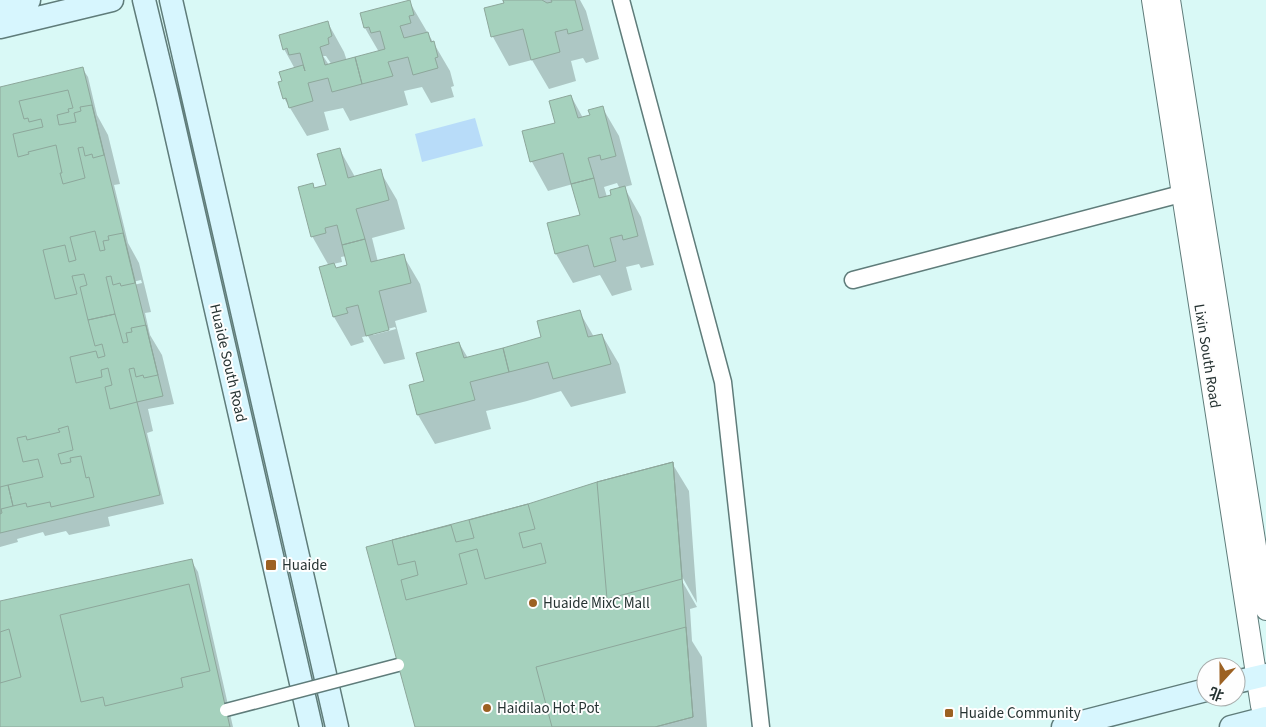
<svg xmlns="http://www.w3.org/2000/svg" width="1266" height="727" font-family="'Source Sans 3','Noto Sans SC',sans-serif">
  <rect width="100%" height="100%" fill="#d9f9f6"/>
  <!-- water -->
  <path fill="#b8dcf9" d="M475 118 483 146 422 162 415 134Z"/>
  <!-- shadow -->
  <path fill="#0003" fill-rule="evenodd" d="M502 0H580L586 11 599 59 586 63 583 58 571 61 576 81 549 89 532 60 509 66 493 37 485 9 504 4Z
    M409 1 450 71 454 86 451 87 454 97 431 103 422 87 404 91 408 105 350 121 343 108 324 112 329 130 307 136 284 98 295 69 284 49 328 23 344 52 347 61 379 52 365 28ZM323 56H326L332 65H329Z
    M82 68 88 77 97 115 108 135 120 184 114 185 128 243 139 263 151 312 145 313 150 335 162 355 174 404 148 409 153 431 147 433 164 504 108 517 110 526 69 535 66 531 45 536 43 532 17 539 18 542 0 547V88ZM141 280 142 283 116 289 115 286Z
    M571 96 583 118 591 116 602 107 619 136 632 185 624 187 641 217 654 265 641 268 639 264 626 267 632 290 612 296 600 275 573 283 556 254 548 224 581 215 573 184 548 191 532 162 523 132 556 123ZM617 183 620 189 613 196 607 197 604 187Z
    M340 150 355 177 380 171 397 200 405 229 372 238 378 262 403 255 420 284 427 312 395 321 405 359 384 364 368 336 362 337 364 342 351 346 334 317 321 268 329 266 312 236 315 189 327 186ZM346 256 349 266 336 270 333 264 342 262 341 257ZM395 327 396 329 373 335V333Z
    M579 311 594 337 602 335 619 364 626 393 571 407 561 391 527 401 486 411 491 429 435 444 418 415 425 382 459 343 468 358 543 338Z
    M672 463 689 491 697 603 680 573 678 574 697 607 690 609 692 641 702 657 707 727H416L530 505Z
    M191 560 198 572 233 727H0V602Z"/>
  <!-- building -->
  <path fill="#a5d1bd" stroke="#8da79b" d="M410 0 414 15 409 16 411 23 400 26 404 38 428 32 431 42 434 41 438 57 435 58 438 68 413 75 408 57 388 62 393 76 362 84 355 57 385 49 380 31 371 33 369 27 364 28 360 13Z
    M503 0H542L547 3 552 2 551 0H575L583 30 568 34 567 29 555 32 560 52 531 60 523 29 491 37 484 8 504 3Z
    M328 21 332 36 328 38 329 44 320 47 325 65 355 57 362 84 332 92 328 78 308 83 313 101 289 108 286 98 283 99 278 82 282 81 279 72 303 65 305 71 300 53 289 55 287 48 283 50 279 35Z
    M83 67 163 396 137 402 160 495 0 533V87Z
    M68 90 73 108 68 109 69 112 57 115 59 125 76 122 74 113 81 111 80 107 92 105 104 155 93 158 92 154 85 156 83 147 78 148 85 178 63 184 60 173H62L56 145 28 152 29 154 18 157 13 134 43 127 41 119 29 122 28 118 24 119 19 101Z
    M571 95 578 118 590 115 588 110 603 106 616 156 601 160 600 155 588 158 594 178 571 184 563 153 530 162 522 131 555 123 549 101Z
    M340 148 348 178 381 169 389 200 356 209 365 239 342 245 337 225 325 228 326 233 311 237 298 187 313 183 314 188 326 185 317 154Z
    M594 178 599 198 611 195 610 190 625 186 638 236 623 240 622 235 610 238 616 261 594 267 588 245 555 254 547 223 580 215 571 184Z
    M95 231 100 251 105 250 103 241 109 240 108 236 123 233 135 283 121 286 120 283 113 285 111 276 106 277 115 314 88 320 80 287 87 285 84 274 72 276 77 294 55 299 43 250 65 245 69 262 76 260 70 237Z
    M365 239 371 262 404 254 411 283 379 291 389 330 366 336 358 305 346 308 348 313 333 317 319 267 334 263 336 268 347 265 342 245Z
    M580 310 588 337 602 334 611 364 553 379 548 362 509 372 503 348 541 337 537 321Z
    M115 314 123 343 128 342 126 333 132 332 131 328 146 325 158 375 144 378 143 375 136 377 134 368 129 369 137 402 110 409 105 387 112 385 108 368 101 370 102 377 76 383 70 357 96 351 98 358 105 356 102 344 95 346 88 320Z
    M459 342 464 358 503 348 509 372 470 382 475 400 417 415 409 385 424 381 416 353Z
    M68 426 73 450 58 454 61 464 71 462 70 458 81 456 86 478 89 477 94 497 51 507 50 502 27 507 26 503 13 506 8 485 43 477 38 459 23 462 17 438 26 436 27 440 60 432 58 429Z
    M673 462 693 717 655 727H415L366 547 528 504 597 482Z
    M673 462 682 579 607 599 597 482Z
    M8 485 13 506 1 509 2 513 0 514V487Z
    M528 504 535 529 519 533 523 548 541 543 546 563 485 579 477 549 459 554 467 584 406 600 401 580 418 575 415 561 398 565 392 540 451 525 456 542 474 538 469 520Z
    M192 559 230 727H0V601Z
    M189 584 210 671 181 678 183 687 105 706 103 697 81 702 60 615Z
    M686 627 693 717 655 727H552L536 667Z
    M9 629 21 677 0 683V632Z"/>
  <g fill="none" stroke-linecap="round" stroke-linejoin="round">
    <!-- minor casing -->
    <g stroke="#5f7c7a" stroke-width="19">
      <path id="minor" d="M621 0 723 382 761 727
        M853 280 1192 191"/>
    </g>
    <!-- tertiary casing -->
    <g stroke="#5f7c7a" stroke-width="22">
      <path id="tertiary" d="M1152 0 1261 706 1266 711
        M1170 0 1266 610"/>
    </g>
    <!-- secondary casing -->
    <g stroke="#5f7c7a" stroke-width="25">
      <path id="secondary" d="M144 0 167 95 311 727
        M171 0 337 727
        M0 7 29 0
        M0 27 112 0
        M1236 682 1266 675
        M1063 727 1206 690
        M1231 727 1266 718"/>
    </g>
    <!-- minor -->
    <use href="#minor" stroke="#fff" stroke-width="16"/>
    <!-- tertiary -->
    <use href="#tertiary" stroke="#fff" stroke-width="20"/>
    <!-- secondary -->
    <use href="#secondary" stroke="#d7f6fe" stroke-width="22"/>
    <!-- pedestrian-bridge casing -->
    <g stroke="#5f7c7a" stroke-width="15" stroke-linecap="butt">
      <path id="pedestrian-bridge" d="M226 710 398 665"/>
    </g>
    <!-- pedestrian-bridge -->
    <use href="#pedestrian-bridge" stroke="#fff" stroke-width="12"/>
  </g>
  <!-- markers -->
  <g fill="#9c6122" stroke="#fefefe" stroke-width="2">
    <rect x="265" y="559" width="12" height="12" rx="2.5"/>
    <circle cx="533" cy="603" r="5"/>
    <circle cx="487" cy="708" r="5"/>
    <rect x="944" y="708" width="10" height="10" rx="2.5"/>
  </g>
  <g text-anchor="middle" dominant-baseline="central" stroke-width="4" stroke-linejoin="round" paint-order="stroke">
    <!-- street labels -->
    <g font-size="15" fill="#263332" stroke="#fefefe">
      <text transform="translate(1207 356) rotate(81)">Lixin South Road</text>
      <text transform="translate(228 363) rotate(77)">Huaide South Road</text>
    </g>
    <!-- poi labels -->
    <g font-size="15" fill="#263332" stroke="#fefefe" text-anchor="start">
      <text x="282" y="565">Huaide</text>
      <text x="543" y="603">Huaide MixC Mall</text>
      <text x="497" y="708">Haidilao Hot Pot</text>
      <text x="959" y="713">Huaide Community</text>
    </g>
  </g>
  <!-- north arrow -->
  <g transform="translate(1221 682) rotate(201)"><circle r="24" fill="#fefefe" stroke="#a8adac"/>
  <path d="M0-4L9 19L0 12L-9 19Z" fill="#9c6122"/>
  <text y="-8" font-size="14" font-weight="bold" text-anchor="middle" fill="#263332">北</text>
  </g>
</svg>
